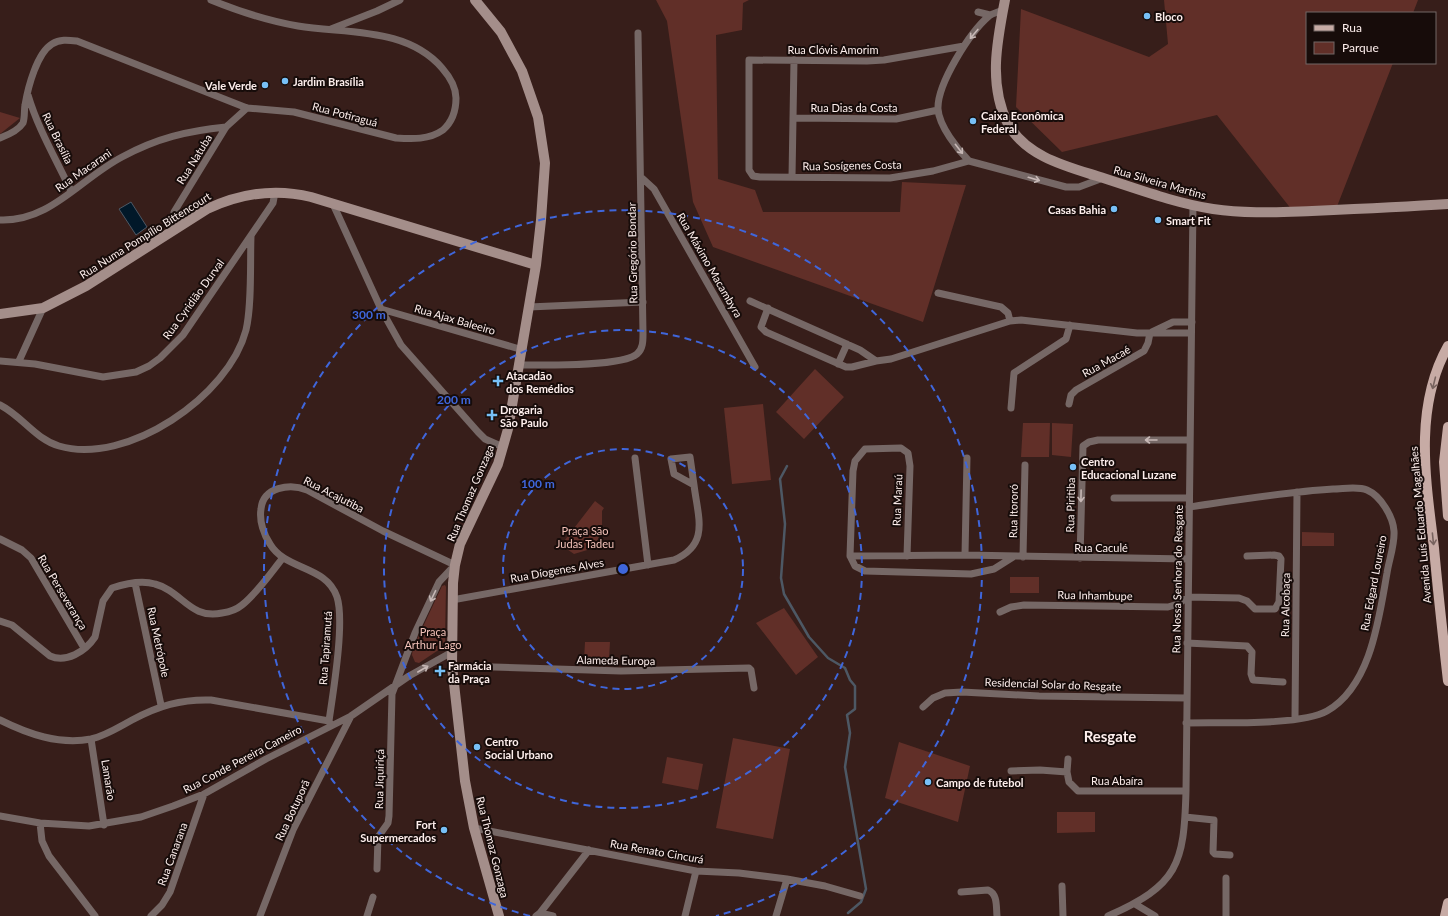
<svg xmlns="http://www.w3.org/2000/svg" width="1448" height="916" font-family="Lato,sans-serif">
  <rect width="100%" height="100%" fill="#371e1a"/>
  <!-- green -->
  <path fill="#612f28" d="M656 0H749L743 3 742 30 716 35 718 179 755 190 763 212H900L902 182 966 185 923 322 713 247 693 202 667 21Z
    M1164 0H1418L1413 13H1307V63H1393L1336 209 1292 210 1217 115 1062 152 1016 107 1021 9 1149 57 1168 44Z
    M0 112 20 118 0 134Z
    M815 369 844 397 804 439 776 412Z
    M763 404 771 480 732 484 724 408Z
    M1023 423H1050L1049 457H1021Z
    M1052 423 1073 424 1071 457 1052 455Z
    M595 501 604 508 602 511V530L594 548 574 554 561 545Z
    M1302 532 1334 533V546H1302Z
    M1010 577H1039V593H1010Z
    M445 585 446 587 445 643 443 647 419 663 415 662 412 655 413 648 442 586Z
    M784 608 818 657 796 675 756 623Z
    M585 642H610L609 660H584Z
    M733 738 790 749 773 839 716 828Z
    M899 742 970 766 958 822 885 798Z
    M667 757 703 764 698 790 662 783Z
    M1057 812H1095V832L1057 833Z"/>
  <!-- water -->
  <path fill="#011829" stroke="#4d5864" d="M131 202 147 227 136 235 119 209Z"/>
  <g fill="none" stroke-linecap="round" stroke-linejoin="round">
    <!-- stream -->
    <path stroke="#4d5864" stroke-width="2.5" d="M787 466 780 479 785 524 781 578 784 594 809 637 828 658 845 668 850 680 855 686V709L847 715 850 733 845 767 866 889 861 902 848 913"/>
    <!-- street -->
    <path stroke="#766866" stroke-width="7" d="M978 12 990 15
      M331 29 377 11 400 0
      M964 46 884 60 867 61 749 60V170L753 176 760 177 890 178 933 171 969 161
      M28 95C38 129 56 159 71 191
      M794 118 896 119 938 110
      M0 138C8 135 18 131 23 123 25 117 24 110 25 105 28 87 37 53 52 44 60 39 68 40 77 41L247 108 294 112 396 138C412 139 429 140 443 130 452 122 456 110 456 98 456 87 449 76 442 68 407 27 347 34 298 26 269 21 238 11 211 0
      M969 161C958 150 939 126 938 109 937 84 970 32 989 16 993 13 999 12 1003 10
      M969 161 1066 187H1079L1103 178
      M792 177 794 60
      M642 178 654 189 755 367
      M333 204 381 309 401 345 478 432 485 439 503 447
      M0 220C50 222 80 179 122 157 157 138 187 131 226 127
      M176 229 174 223V212L226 127 247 108
      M938 293 1001 307 1008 313 1010 321
      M750 301 860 350 876 361 891 359 1010 321 1021 320 1137 333H1191
      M529 307 643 302
      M768 308 761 327 766 332 846 367H852L876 361
      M381 309 523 350
      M1152 332 1173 322H1192
      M0 361 35 364 103 377 136 372 149 366 160 358 183 335 273 203 275 192
      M19 361 43 308
      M838 364 847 344
      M520 365C543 365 621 367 637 354 643 349 643 341 643 334L638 33
      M1069 404 1071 395 1076 390 1144 351 1148 343 1150 333
      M0 405C22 416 35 439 59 446 127 466 229 396 246 330 252 305 250 264 251 236
      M1011 408 1014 373 1066 339 1070 325
      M690 457 694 485 674 474 671 459Z
      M635 458 648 565
      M1114 498H1189
      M0 539 22 550 31 558 84 648
      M965 555 967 458
      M850 556 965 555 1188 559
      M907 556 910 466 908 453 901 448 865 449 855 461 853 471 850 556 855 566 865 571 971 574 994 569 1013 557
      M1023 557 1025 465
      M1080 558 1083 446 1089 442 1098 440H1190
      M135 583 161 705
      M452 600 674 560C710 544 698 518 694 485
      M1000 612 1011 607 1024 605 1168 607 1178 604 1188 597 1239 598 1247 601 1255 609H1275L1279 602 1281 559 1279 556 1274 555 1247 556
      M0 621 12 625 50 656C66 663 85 652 95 637L103 601 112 588C124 584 142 580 155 584 182 591 190 620 222 613 229 612 236 610 242 605 257 593 270 574 282 559
      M1187 643 1247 646 1252 652 1251 674 1253 680 1283 682
      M461 666 621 671 749 668 751 670 754 688
      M923 707 933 698 945 693 962 692 1039 696 1187 698
      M1295 718 1297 492
      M0 720C28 734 59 745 91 739 105 736 119 727 132 720 158 706 181 699 211 700L329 721 331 725
      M329 721C333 693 345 622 337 597 326 565 286 571 270 544 264 535 259 521 261 509 263 487 290 483 307 490L383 531 455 565 439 582 415 633 392 694 389 816 388 823 378 837 377 869
      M1186 723C1220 722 1300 726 1327 711 1371 686 1379 618 1387 573 1389 560 1395 544 1394 531 1393 517 1381 496 1367 490 1358 486 1343 489 1333 489 1285 492 1237 500 1189 507
      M91 739 104 825
      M1011 771 1040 770 1067 772 1069 782 1078 791H1186
      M1067 772 1068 759
      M0 816 40 823 89 826 141 817 173 806 204 794 266 759 351 716 409 676 452 652
      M1185 817 1214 820 1213 852 1215 854 1230 855
      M40 823 42 841 49 856 95 916
      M474 828 696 871 739 873 787 879 825 886 860 896
      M1062 886 1063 916
      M961 892 988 890C998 894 996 907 997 916
      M1135 904 1155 916
      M540 913 553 916
      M151 916 162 905 170 892 204 794
      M260 916 293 830 351 716
      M367 916 373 897
      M536 916 540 913 589 850
      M685 916 696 871
      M776 916 787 879
      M1108 916C1178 885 1184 865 1186 791L1193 205
      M1226 916V878"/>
    <!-- secondary -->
    <path stroke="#a48e8a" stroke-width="10" d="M475 0 501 32 522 71 538 117 545 163 541 220 536 265 508 429 498 464 460 544 455 565 453 583 452 666 465 781 474 828 499 916
      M1005 0C997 41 988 85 1008 124 1026 156 1065 166 1097 176 1135 188 1174 203 1213 209 1246 214 1279 212 1312 211 1358 209 1403 207 1448 204
      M0 314 43 308 86 286 207 209C241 193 275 188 311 197L536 265"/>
    <!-- primary -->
    <path stroke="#c7aba5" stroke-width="10" d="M1448 346C1413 408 1426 482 1434 548 1438 593 1443 637 1448 681
      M1448 427 1444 462 1448 516
      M1445 916 1448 903"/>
  </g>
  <!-- one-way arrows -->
  <defs><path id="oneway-shaft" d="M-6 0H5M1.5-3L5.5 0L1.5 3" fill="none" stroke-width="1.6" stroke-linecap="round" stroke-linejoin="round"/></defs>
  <g stroke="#c7b8b6">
    <use href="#oneway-shaft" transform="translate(974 34) rotate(130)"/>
    <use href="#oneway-shaft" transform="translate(959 149) rotate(52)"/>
    <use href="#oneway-shaft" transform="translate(1034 179) rotate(16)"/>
    <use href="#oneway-shaft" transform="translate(1151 440) rotate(180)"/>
    <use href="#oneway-shaft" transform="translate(1081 496) rotate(91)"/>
    <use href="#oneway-shaft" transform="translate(433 596) rotate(116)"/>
    <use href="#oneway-shaft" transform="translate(423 669) rotate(-30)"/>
  </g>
  <g stroke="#78635f">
    <use href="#oneway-shaft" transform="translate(1434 383) rotate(104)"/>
    <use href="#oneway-shaft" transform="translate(1433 539) rotate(84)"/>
  </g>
  <!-- distance rings -->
  <g fill="none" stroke="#3f66db" stroke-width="2" stroke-dasharray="7 5">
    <circle cx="623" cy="569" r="120"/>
    <circle cx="623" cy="569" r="239"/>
    <path d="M530 916A359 359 0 1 1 716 916"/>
  </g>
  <!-- markers -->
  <g fill="#77c0f7" stroke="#170c0a" stroke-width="1.5">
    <circle cx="1147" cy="16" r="4"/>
    <circle cx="285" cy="81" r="4"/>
    <circle cx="265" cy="85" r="4"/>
    <circle cx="973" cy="121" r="4"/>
    <circle cx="1114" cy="209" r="4"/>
    <circle cx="1158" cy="220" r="4"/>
    <path d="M496 375h4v4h4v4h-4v4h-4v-4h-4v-4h4z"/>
    <path d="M490 409h4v4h4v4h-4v4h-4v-4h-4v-4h4z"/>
    <circle cx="1073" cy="467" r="4"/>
    <path d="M438 665h4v4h4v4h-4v4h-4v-4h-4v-4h4z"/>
    <circle cx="477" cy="747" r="4"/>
    <circle cx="928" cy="782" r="4"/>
    <circle cx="444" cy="830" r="4"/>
  </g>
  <g text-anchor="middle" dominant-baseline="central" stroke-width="4" stroke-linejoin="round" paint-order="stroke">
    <!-- poi labels -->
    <g font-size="11" font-weight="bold" fill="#fdeeec" stroke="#170c0a" text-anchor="start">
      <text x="1155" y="16">Bloco</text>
      <text x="293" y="81">Jardim Brasília</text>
      <text x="257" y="85" text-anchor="end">Vale Verde</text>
      <text x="981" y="115">Caixa Econômica<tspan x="981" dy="13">Federal</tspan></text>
      <text x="1106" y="209" text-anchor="end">Casas Bahia</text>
      <text x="1166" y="220">Smart Fit</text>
      <text x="506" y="375">Atacadão<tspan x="506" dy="13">dos Remédios</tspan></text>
      <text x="500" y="409">Drogaria<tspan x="500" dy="13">São Paulo</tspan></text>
      <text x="1081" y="461">Centro<tspan x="1081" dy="13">Educacional Luzane</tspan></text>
      <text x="448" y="665">Farmácia<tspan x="448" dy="13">da Praça</tspan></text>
      <text x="485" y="741">Centro<tspan x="485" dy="13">Social Urbano</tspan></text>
      <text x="936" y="782">Campo de futebol</text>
      <text x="436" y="824" text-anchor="end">Fort<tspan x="436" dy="13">Supermercados</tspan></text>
    </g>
    <!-- street labels -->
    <g font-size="11" fill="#fdeeec" stroke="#170c0a">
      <text x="833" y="49">Rua Clóvis Amorim</text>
      <text x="854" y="107">Rua Dias da Costa</text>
      <text transform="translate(345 114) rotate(15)">Rua Potiraguá</text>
      <text transform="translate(58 138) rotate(64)">Rua Brasília</text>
      <text transform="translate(194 159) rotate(-58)">Rua Natuba</text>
      <text transform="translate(852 165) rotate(-1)">Rua Sosígenes Costa</text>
      <text transform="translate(83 170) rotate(-35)">Rua Macarani</text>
      <text transform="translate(1160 182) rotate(16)">Rua Silveira Martins</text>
      <text transform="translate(145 235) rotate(-32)">Rua Numa Pompílio Bittencourt</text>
      <text transform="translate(632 253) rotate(-91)">Rua Gregório Bondar</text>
      <text transform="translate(710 265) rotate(60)">Rua Máximo Macambyra</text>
      <text transform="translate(193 299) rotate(-54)">Rua Cyridião Durval</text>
      <text transform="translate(455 319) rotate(16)">Rua Ajax Baleeiro</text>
      <text transform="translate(1106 361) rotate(-29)">Rua Macaé</text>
      <text transform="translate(470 493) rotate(-67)">Rua Thomaz Gonzaga</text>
      <text transform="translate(334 494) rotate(27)">Rua Acajutiba</text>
      <text transform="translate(897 500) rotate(-88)">Rua Maraú</text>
      <text transform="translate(1070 505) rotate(-89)">Rua Piritiba</text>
      <text transform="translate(1013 511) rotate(-89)">Rua Itororó</text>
      <text transform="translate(1420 525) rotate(-95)">Avenida Luís Eduardo Magalhães</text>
      <text x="1101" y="547">Rua Caculé</text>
      <text transform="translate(557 570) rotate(-10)">Rua Díogenes Alves</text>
      <text transform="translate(1177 579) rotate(-89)">Rua Nossa Senhora do Resgate</text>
      <text transform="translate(1373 583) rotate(-79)">Rua Edgard Loureiro</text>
      <text transform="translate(63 592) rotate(59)">Rua Perseverança</text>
      <text transform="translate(1095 595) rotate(1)">Rua Inhambupe</text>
      <text transform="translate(1285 605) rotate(-89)">Rua Alcobaça</text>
      <text transform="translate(159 642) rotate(78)">Rua Metrópole</text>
      <text transform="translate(325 648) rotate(-86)">Rua Tapiramutá</text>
      <text transform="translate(616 660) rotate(1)">Alameda Europa</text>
      <text transform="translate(1053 684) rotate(2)">Residencial Solar do Resgate</text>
      <text transform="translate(242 759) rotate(-28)">Rua Conde Pereira Cameiro</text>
      <text transform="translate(379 779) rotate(-89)">Rua Jiquiriçá</text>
      <text transform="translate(109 780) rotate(81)">Lamarão</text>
      <text x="1117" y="780">Rua Abaíra</text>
      <text transform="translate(292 810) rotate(-65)">Rua Botuporã</text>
      <text transform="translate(493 847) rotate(76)">Rua Thomaz Gonzaga</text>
      <text transform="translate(657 851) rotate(10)">Rua Renato Cincurá</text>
      <text transform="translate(172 854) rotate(-70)">Rua Canarana</text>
    </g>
    <!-- park labels -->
    <g font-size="11" fill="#f4c3ba" stroke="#170c0a">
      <text x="585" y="530">Praça São<tspan x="585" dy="13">Judas Tadeu</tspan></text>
      <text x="433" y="631">Praça<tspan x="433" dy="13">Arthur Lago</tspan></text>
    </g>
    <!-- district labels -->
    <g font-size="15" font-weight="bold" fill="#fdeeec" stroke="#170c0a">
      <text x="1110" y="736">Resgate</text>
    </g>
  </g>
  <circle cx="623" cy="569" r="6" fill="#3f66db" stroke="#170c0a" stroke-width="2"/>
  <g font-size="12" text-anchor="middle" font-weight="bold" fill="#3f66db" stroke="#170c0a" stroke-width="4" stroke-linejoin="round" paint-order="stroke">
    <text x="369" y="319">300 m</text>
    <text x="454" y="404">200 m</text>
    <text x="538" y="488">100 m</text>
  </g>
  <!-- legend -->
  <rect x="1306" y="12" width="130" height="52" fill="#170c0a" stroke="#736664"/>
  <rect x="1314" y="25" width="20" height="6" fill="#c7aba5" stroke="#736664"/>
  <text x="1342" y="32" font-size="12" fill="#fdeeec">Rua</text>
  <rect x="1314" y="42" width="20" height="12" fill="#612f28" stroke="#736664"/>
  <text x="1342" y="52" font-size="12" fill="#fdeeec">Parque</text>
</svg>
